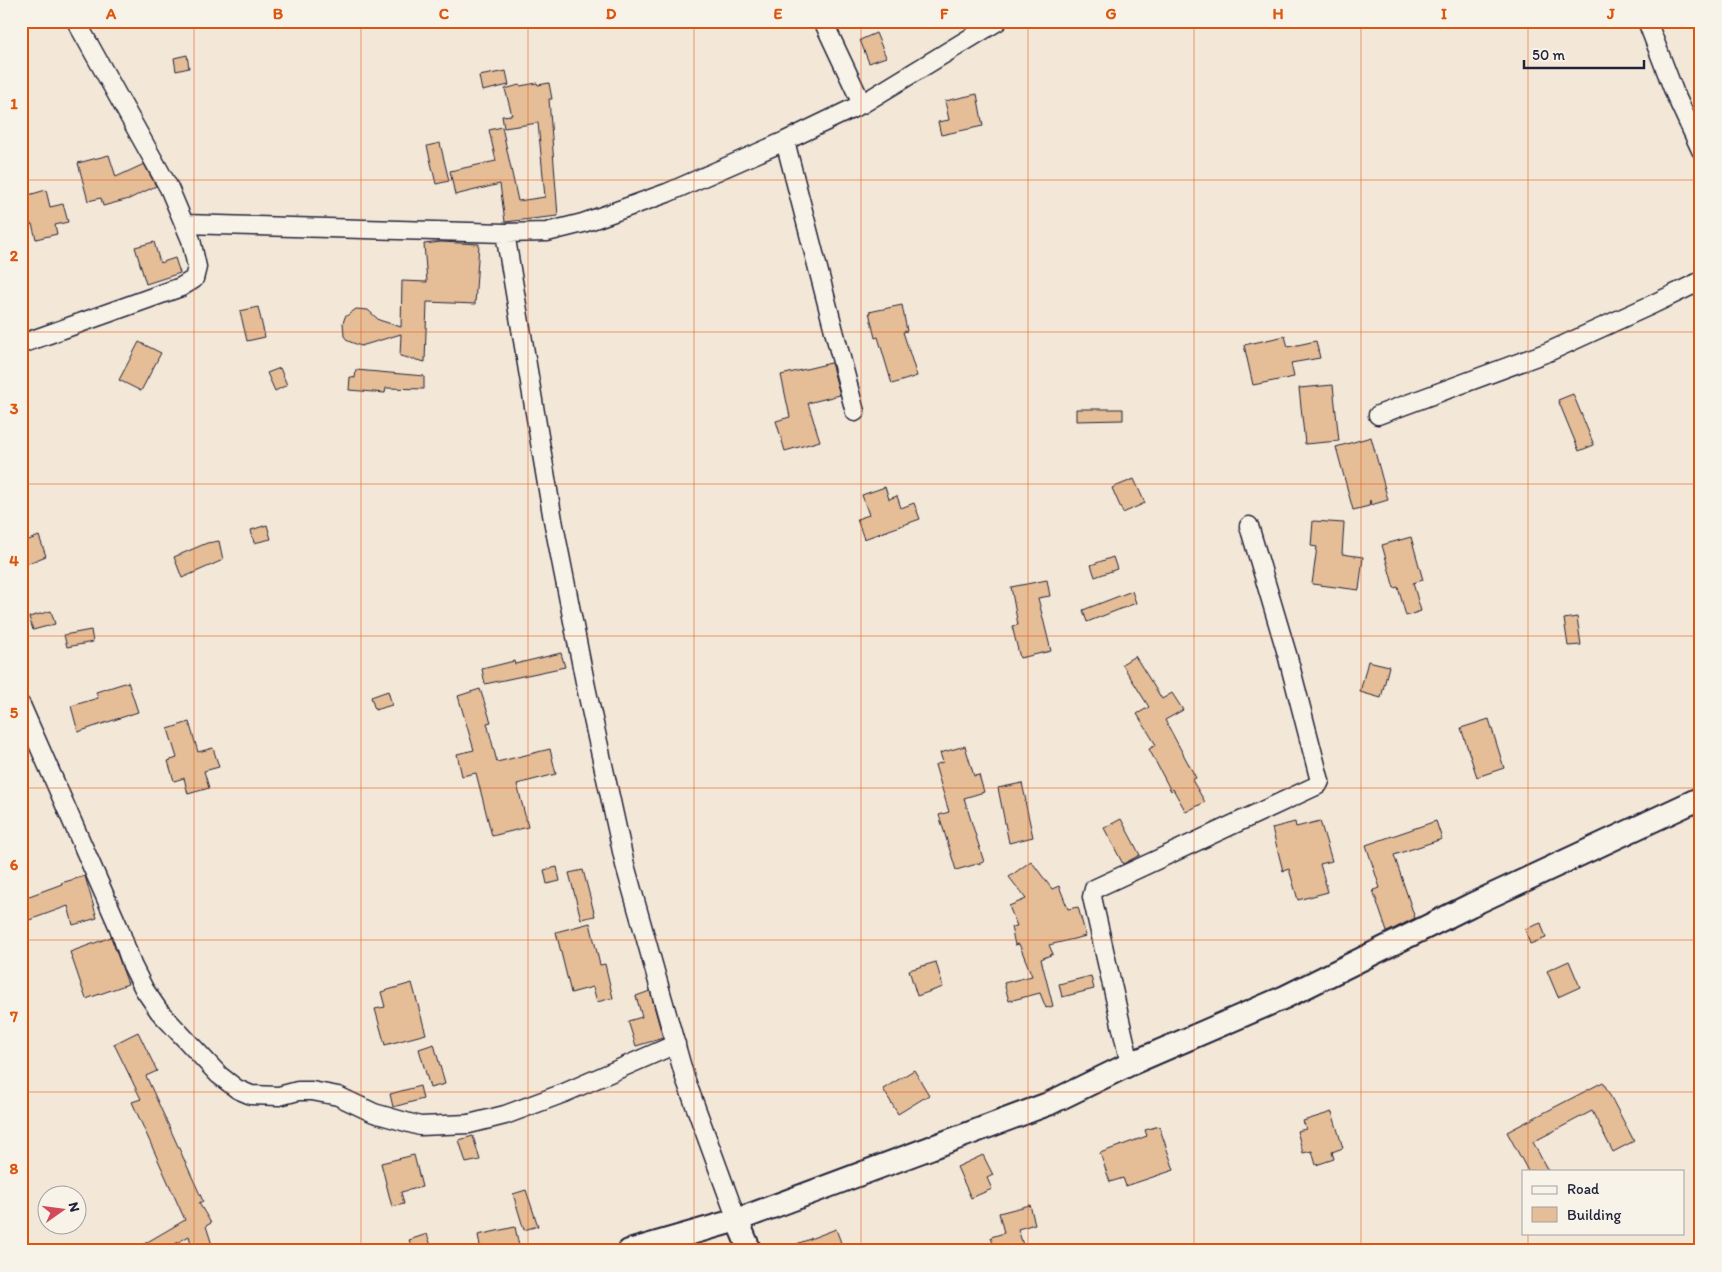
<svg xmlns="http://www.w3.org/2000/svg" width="1722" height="1272" font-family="Itim,sans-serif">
  <rect width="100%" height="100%" fill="#f3e8d8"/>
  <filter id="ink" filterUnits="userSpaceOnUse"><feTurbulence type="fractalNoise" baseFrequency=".02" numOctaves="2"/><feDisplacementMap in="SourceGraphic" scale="10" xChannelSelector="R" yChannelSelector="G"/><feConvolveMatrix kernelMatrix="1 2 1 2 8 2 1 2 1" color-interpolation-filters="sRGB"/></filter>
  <g filter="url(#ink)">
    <!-- building -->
    <path fill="#e5bd96" stroke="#22223b" d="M876 33 886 57 869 63 860 40Z
      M187 55 189 68 176 71 174 58Z
      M506 71 509 85 482 91 479 76Z
      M537 83 538 85 549 83 552 99H549L558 216 505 222 500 184 455 195 450 171 496 161 489 130 502 127 518 201 545 197 538 123 504 128 502 116 512 115 505 89 519 85 520 86Z
      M977 94 983 126 941 135 938 122 949 120 945 101Z
      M440 143 449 181 436 184 427 146Z
      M109 155 116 177 144 164 156 186 129 199 103 206 101 198 88 201 78 163Z
      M46 190 50 207 63 204 68 222 55 225 57 234 36 239 32 224 21 227V204L27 203 25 196Z
      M154 242 160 263 175 258 180 273 146 284 135 247Z
      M441 242 479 244 475 304 427 302 425 362 400 356 401 334 361 346 348 341 344 336 343 323 345 317 356 309 368 310 379 320 401 327 402 281 427 282 424 244Z
      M902 305 907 331 903 332 917 376 892 384 878 337 875 338 869 312Z
      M258 307 265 337 247 341 240 311Z
      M1285 336 1288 347 1316 341 1320 358 1291 363 1294 377 1253 385 1244 345Z
      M139 342 161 353 141 391 119 380Z
      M831 363 840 395 808 403 820 441 785 451 776 421 790 417 781 375Z
      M280 368 287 385 275 391 267 373Z
      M356 370 424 376V389L386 388 385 393 349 390 350 377 355 378Z
      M1333 385 1339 441 1305 444 1299 388Z
      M1573 394 1594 445 1579 451 1558 400Z
      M1076 409H1123V420L1076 421Z
      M1371 437 1388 500 1371 505 1370 500 1369 506 1353 510 1336 447Z
      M1134 479 1145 503 1123 513 1112 488Z
      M885 487 889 499 897 496 901 508 914 503 920 519 864 539 857 519 869 515 862 495Z
      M1313 521 1344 523 1342 554 1363 557 1359 590 1312 584 1317 547 1311 546Z
      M267 525 271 539 254 543 251 530Z
      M39 536 46 556 21 566V543Z
      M1411 537 1423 580 1413 583 1421 611 1406 616 1398 587 1394 588 1382 545Z
      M219 541 223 560 182 578 174 557 207 543Z
      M1113 557 1117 569 1095 577 1091 565Z
      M1047 580 1050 596 1038 598 1051 651 1020 658 1012 626 1018 625 1011 587Z
      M1132 591 1136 603 1087 622 1083 610Z
      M51 611 55 624 33 630 29 617Z
      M1577 617 1581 645 1568 646 1564 619Z
      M91 630 93 642 67 647 64 635Z
      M561 653 565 667 485 684 482 669 514 661 515 664Z
      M1135 656 1162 699 1172 693 1183 710 1165 720 1196 778 1192 780 1205 802 1186 812 1173 789 1171 791 1149 749 1156 745 1137 714 1149 707 1122 664Z
      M1368 661 1389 666 1381 698 1360 692Z
      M128 682 138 712 78 732 71 706 98 698 96 692Z
      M480 689 491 722 487 723 497 762 550 749 556 774 517 784 528 827 492 836 476 773 462 776 457 754 474 750 458 696Z
      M388 691 392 705 375 710 371 697Z
      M1489 719 1504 768 1477 777 1461 728Z
      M189 722 198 752 213 748 219 767 204 771 209 788 188 794 184 778 174 781 168 761 177 758 168 729Z
      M965 746 974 776 979 775 984 792 964 798 984 862 956 870 939 815 949 812 935 765 943 762 940 753Z
      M1022 783 1026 801H1025L1033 837 1009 843 998 788Z
      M1121 819 1140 855 1123 864 1104 828Z
      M1320 821 1332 861 1320 864 1328 892 1298 900 1289 869 1283 871 1272 828 1295 822 1296 827Z
      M1436 821 1442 839 1394 855 1415 918 1387 932 1373 890 1380 888 1366 845Z
      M1031 861 1052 889 1059 886 1068 909 1078 907 1086 936 1049 945 1053 954 1041 959 1053 1006 1046 1008 1040 993 1009 1001 1004 983 1032 976 1019 944 1015 945 1011 927 1017 926 1009 906 1026 899 1009 877Z
      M557 867 560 881 547 884 544 870Z
      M583 870 595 916 581 919 569 873Z
      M85 876 97 918 73 925 68 906 21 923V899L62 884 61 883Z
      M590 923 600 965 605 964 613 998 597 1002 593 987 571 993 556 932Z
      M1541 923 1546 938 1530 944 1525 929Z
      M111 937 128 984 86 999 70 952Z
      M1569 961 1580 987 1558 997 1547 971Z
      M936 962 943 987 917 996 909 970Z
      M1091 976 1094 989 1062 997 1059 984Z
      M412 983 426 1034 385 1045 375 1009 385 1007 381 992Z
      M650 991 663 1038 636 1046 628 1021 642 1017 636 996Z
      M138 1032 157 1071 146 1076 203 1201 199 1203 211 1223 206 1226 214 1251H193L189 1236 163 1251H132L185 1220 132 1102 141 1099 114 1044Z
      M434 1044 445 1084 430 1088 419 1049Z
      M914 1070 929 1095 898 1114 883 1089Z
      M1603 1082 1634 1141 1613 1152 1592 1111 1533 1142 1548 1171H1528L1507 1132Z
      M420 1086 423 1099 393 1107 390 1094Z
      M1332 1112 1343 1148 1332 1152 1334 1159 1316 1165 1312 1151 1303 1153 1297 1131 1306 1129 1303 1121Z
      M1159 1126 1174 1170 1126 1186 1123 1178 1110 1182 1100 1153 1147 1136 1145 1130Z
      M473 1136 480 1160 466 1163 459 1140Z
      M414 1155 422 1187 401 1192 404 1204 392 1207 381 1163Z
      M983 1155 993 1175 987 1178 992 1189 971 1198 957 1167Z
      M526 1190 538 1226 524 1230 513 1194Z
      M1030 1205 1035 1224 1018 1229 1024 1248 1015 1251H995L991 1237 1004 1233 999 1213Z
      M515 1227 520 1251H481L478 1235Z
      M836 1229 844 1251H781V1250Z
      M427 1234 433 1251H413L409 1240Z"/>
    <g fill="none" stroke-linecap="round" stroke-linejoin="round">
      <!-- minor casing -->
      <g stroke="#22223b" stroke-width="21">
        <path id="minor" d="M823 21 862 104
          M1647 21 1675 94 1701 150
          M785 141 855 412
          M184 224 505 233 547 232 583 223 667 193 785 141 862 104 998 21
          M505 233 553 520 586 687 625 865 685 1078 737 1220
          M21 344 181 287 194 279 197 267 191 240 169 188 76 21
          M1378 415 1548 352 1651 305 1701 281
          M21 705 119 928 132 965 144 989 159 1011 219 1075 237 1089 251 1095 279 1096 298 1091H312L338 1096 374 1113 420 1126 469 1124 505 1115 564 1093 676 1044
          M1130 1064 1092 897 1094 889 1318 785 1320 781 1287 654 1249 526"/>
      </g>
      <!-- tertiary casing -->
      <g stroke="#22223b" stroke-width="26">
        <path id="tertiary" d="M737 1220 750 1251
          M629 1251 737 1220 1048 1104 1130 1064 1285 997 1471 905 1701 798"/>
      </g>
      <!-- minor -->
      <use href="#minor" stroke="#f7f3e8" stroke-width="18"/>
      <!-- tertiary -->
      <use href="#tertiary" stroke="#f7f3e8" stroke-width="22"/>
    </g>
  </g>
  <!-- grid -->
  <path fill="none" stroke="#de560e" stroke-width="1" stroke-opacity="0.55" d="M194 21V1251M361 21V1251M528 21V1251M694 21V1251M861 21V1251M1028 21V1251M1194 21V1251M1361 21V1251M1528 21V1171M21 180H1701M21 332H1701M21 484H1701M21 636H1701M21 788H1701M21 940H1701M21 1092H1701M1528 1233V1251"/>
  <!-- margin -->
  <rect width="1722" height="1272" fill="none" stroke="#f7f3e8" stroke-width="55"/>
  <!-- legend -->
  <rect x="1522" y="1170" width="162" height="65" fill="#f7f3e8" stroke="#a29fa3"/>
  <rect x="1532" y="1186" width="25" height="8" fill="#f7f3e8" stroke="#a29fa3"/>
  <text x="1567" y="1194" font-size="15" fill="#22223b">Road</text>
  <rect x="1532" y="1207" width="25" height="15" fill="#e5bd96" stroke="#a29fa3"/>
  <text x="1567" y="1220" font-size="15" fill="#22223b">Building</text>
  <!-- north arrow -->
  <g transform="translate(62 1210) rotate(76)"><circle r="24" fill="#f7f3e8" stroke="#a29fa3"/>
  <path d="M0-4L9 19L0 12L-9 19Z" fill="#d1495b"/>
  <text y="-8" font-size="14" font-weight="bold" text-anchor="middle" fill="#22223b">N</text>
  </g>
  <!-- scale -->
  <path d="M1524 60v8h120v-8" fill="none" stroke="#22223b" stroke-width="2.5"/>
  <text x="1532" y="60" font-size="15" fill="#22223b" stroke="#f7f3e8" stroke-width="4" paint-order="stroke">50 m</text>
  <rect x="28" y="28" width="1666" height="1216" fill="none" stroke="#de560e" stroke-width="2"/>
  <g font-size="16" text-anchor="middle" font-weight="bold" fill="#de560e">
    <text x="111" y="19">A</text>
    <text x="278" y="19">B</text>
    <text x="444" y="19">C</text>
    <text x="611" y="19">D</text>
    <text x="778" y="19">E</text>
    <text x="944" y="19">F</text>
    <text x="1111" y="19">G</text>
    <text x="1278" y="19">H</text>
    <text x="1444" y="19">I</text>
    <text x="1611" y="19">J</text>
    <text x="14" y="109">1</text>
    <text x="14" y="261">2</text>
    <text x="14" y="414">3</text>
    <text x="14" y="566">4</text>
    <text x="14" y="718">5</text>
    <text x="14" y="870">6</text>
    <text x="14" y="1022">7</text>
    <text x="14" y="1174">8</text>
  </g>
</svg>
